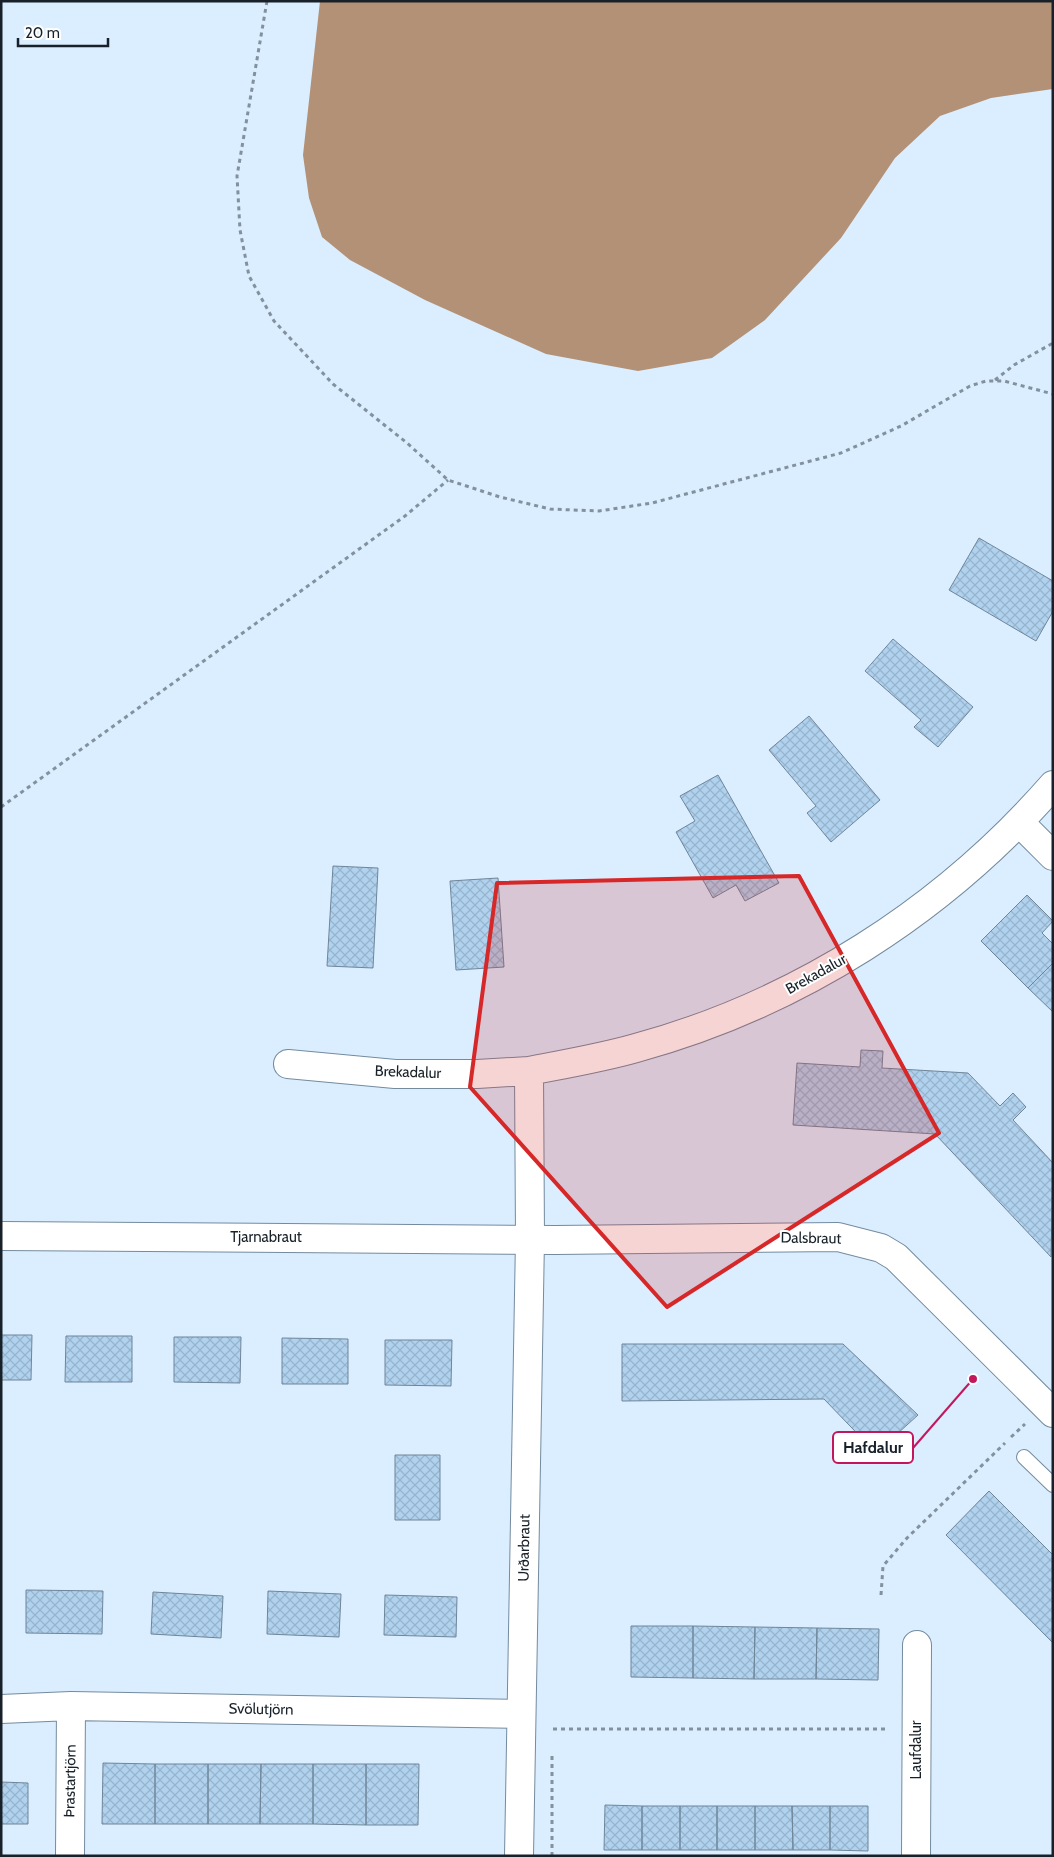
<svg xmlns="http://www.w3.org/2000/svg" width="1054" height="1857" font-family="Cabin,sans-serif">
  <defs>
    <pattern id="building-cross-hatch" width="8" height="8" patternUnits="userSpaceOnUse" patternTransform="scale(1.25)"><rect width="8" height="8" fill="#b0d2ef"/><path d="M0 0l8 8M0 8l8-8" fill="none" stroke="#97b4cd"/></pattern>
  </defs>
  <rect width="100%" height="100%" fill="#daeeff"/>
  <!-- water -->
  <path fill="#b29176" d="M320 1H1053V89L991 98 940 116 895 158 841 238 765 320 712 358 638 371 546 354 425 300 350 260 322 237 309 198 303 155Z"/>
  <!-- building -->
  <path fill="url(#building-cross-hatch)" stroke="#6f8699" d="M979 538 1053 581V611L1036 641 949 590Z
    M893 639 973 707 938 747 914 727 921 720 865 671Z
    M809 716 880 800 831 842 807 813 816 806 769 750Z
    M718 775 779 883 745 901 736 885 713 898 676 832 695 821 680 796Z
    M333 866 378 868 373 968 327 966Z
    M498 878 504 967 456 970 450 881Z
    M1027 895 1053 921 1042 933 1053 944V963L1028 988 981 941Z
    M1053 963V1012L1028 988Z
    M861 1050 883 1051 882 1068 968 1073 1000 1106 1013 1093 1026 1107 1013 1120 1053 1163 1051 1257 935 1134 793 1125 797 1063 860 1067Z
    M1 1335H32L31 1380H1Z
    M66 1336H132V1382H65Z
    M174 1337H241L240 1383 174 1382Z
    M282 1338 348 1339V1384H282Z
    M385 1340H452L451 1386 385 1385Z
    M622 1344H843L918 1415 876 1453 824 1399 622 1401Z
    M395 1455H440V1520H395Z
    M989 1491 1053 1555V1643L946 1535Z
    M26 1590 103 1591 102 1634 26 1633Z
    M268 1591 341 1594 339 1637 267 1634Z
    M153 1592 223 1596 221 1638 151 1634Z
    M385 1595 457 1597 456 1637 384 1635Z
    M631 1626H693V1678L631 1677Z
    M693 1626 755 1627 754 1679 693 1678Z
    M755 1627 817 1628 816 1679H754Z
    M817 1628 879 1629 878 1680 816 1679Z
    M103 1763 155 1764V1824H102Z
    M155 1764H208V1824H155Z
    M208 1764H261L260 1824H208Z
    M261 1764H313V1824H260Z
    M313 1764H366V1825L313 1824Z
    M366 1764H419L418 1825H366Z
    M1 1782 28 1783V1824H1Z
    M605 1805 642 1806V1850H604Z
    M642 1806H680V1850H642Z
    M680 1806H717V1850H680Z
    M717 1806H755V1850H717Z
    M755 1806H792L793 1850H755Z
    M792 1806H830V1850H793Z
    M830 1806H868V1851L830 1850Z"/>
  <g fill="none" stroke-linecap="round" stroke-linejoin="round">
    <!-- service casing -->
    <g stroke="#748b9e" stroke-width="16">
      <path id="service" d="M1024 1457 1053 1485"/>
    </g>
    <!-- minor casing -->
    <g stroke="#748b9e" stroke-width="30">
      <path id="minor" d="M1019 822 1053 856
        M288 1064 395 1074H477L529 1071
        M1 1709 71 1706 521 1714
        M70 1856 71 1706
        M519 1856 530 1239 529 1071C565 1064 601 1058 636 1048 797 1004 943 911 1053 785
        M916 1856 917 1645"/>
    </g>
    <!-- tertiary casing -->
    <g stroke="#748b9e" stroke-width="30">
      <path id="tertiary" d="M1 1236 555 1240 838 1237 881 1248 896 1257 1053 1413"/>
    </g>
    <!-- path -->
    <path stroke="#82919e" stroke-width="3" stroke-dasharray="4 4" stroke-linecap="butt" d="M267 1 237 176 240 230 249 276 274 321 333 384 407 443 448 480 500 497 550 509 599 511 652 503 841 453 901 426 970 386 986 381H1004L1053 394
      M995 380 1014 365 1053 343
      M1 807 405 516 448 480
      M1011 1437 1025 1424
      M881 1595 883 1566 907 1538 1005 1443
      M553 1729H887
      M552 1856V1756"/>
    <!-- service -->
    <use href="#service" stroke="#fff" stroke-width="14"/>
    <!-- minor -->
    <use href="#minor" stroke="#fff" stroke-width="28"/>
    <!-- tertiary -->
    <use href="#tertiary" stroke="#fff" stroke-width="28"/>
  </g>
  <!-- marked area -->
  <path fill="#d62828" fill-opacity="0.2" stroke="#d62828" stroke-width="4" stroke-linejoin="round" d="M799 876 939 1133 667 1307 470 1087 497 883Z"/>
  <g text-anchor="middle" dominant-baseline="central" stroke-width="4" stroke-linejoin="round" paint-order="stroke">
    <!-- street labels -->
    <g font-size="15" fill="#182129" stroke="#fff">
      <text transform="translate(816 974) rotate(-29)">Brekadalur</text>
      <text transform="translate(408 1072) rotate(2)">Brekadalur</text>
      <text x="266" y="1237">Tjarnabraut</text>
      <text transform="translate(811 1238) rotate(1)">Dalsbraut</text>
      <text transform="translate(524 1548) rotate(-89)">Urðarbraut</text>
      <text transform="translate(261 1709) rotate(1)">Svölutjörn</text>
      <text transform="translate(916 1750) rotate(-90)">Laufdalur</text>
      <text transform="translate(70 1781) rotate(-89)">Þrastartjörn</text>
    </g>
  </g>
  <!-- callouts -->
  <path fill="none" stroke="#c2185b" stroke-width="2" d="M973 1379L913 1448"/>
  <circle fill="#c2185b" stroke="#fff" stroke-width="2" cx="973" cy="1379" r="5"/>
  <rect fill="#fff" stroke="#c2185b" stroke-width="2" x="833" y="1432" width="80" height="31" rx="5"/>
  <g font-size="16" text-anchor="middle" font-weight="bold" fill="#182129">
    <text x="873" y="1453">Hafdalur</text>
  </g>
  <!-- border -->
  <rect width="1054" height="1857" fill="none" stroke="#182129" stroke-width="5"/>
  <!-- scale -->
  <path d="M18 38v8h90v-8" fill="none" stroke="#182129" stroke-width="2.5"/>
  <text x="25" y="38" font-size="15" fill="#182129" stroke="#ffffff" stroke-width="4" paint-order="stroke">20 m</text>
</svg>
